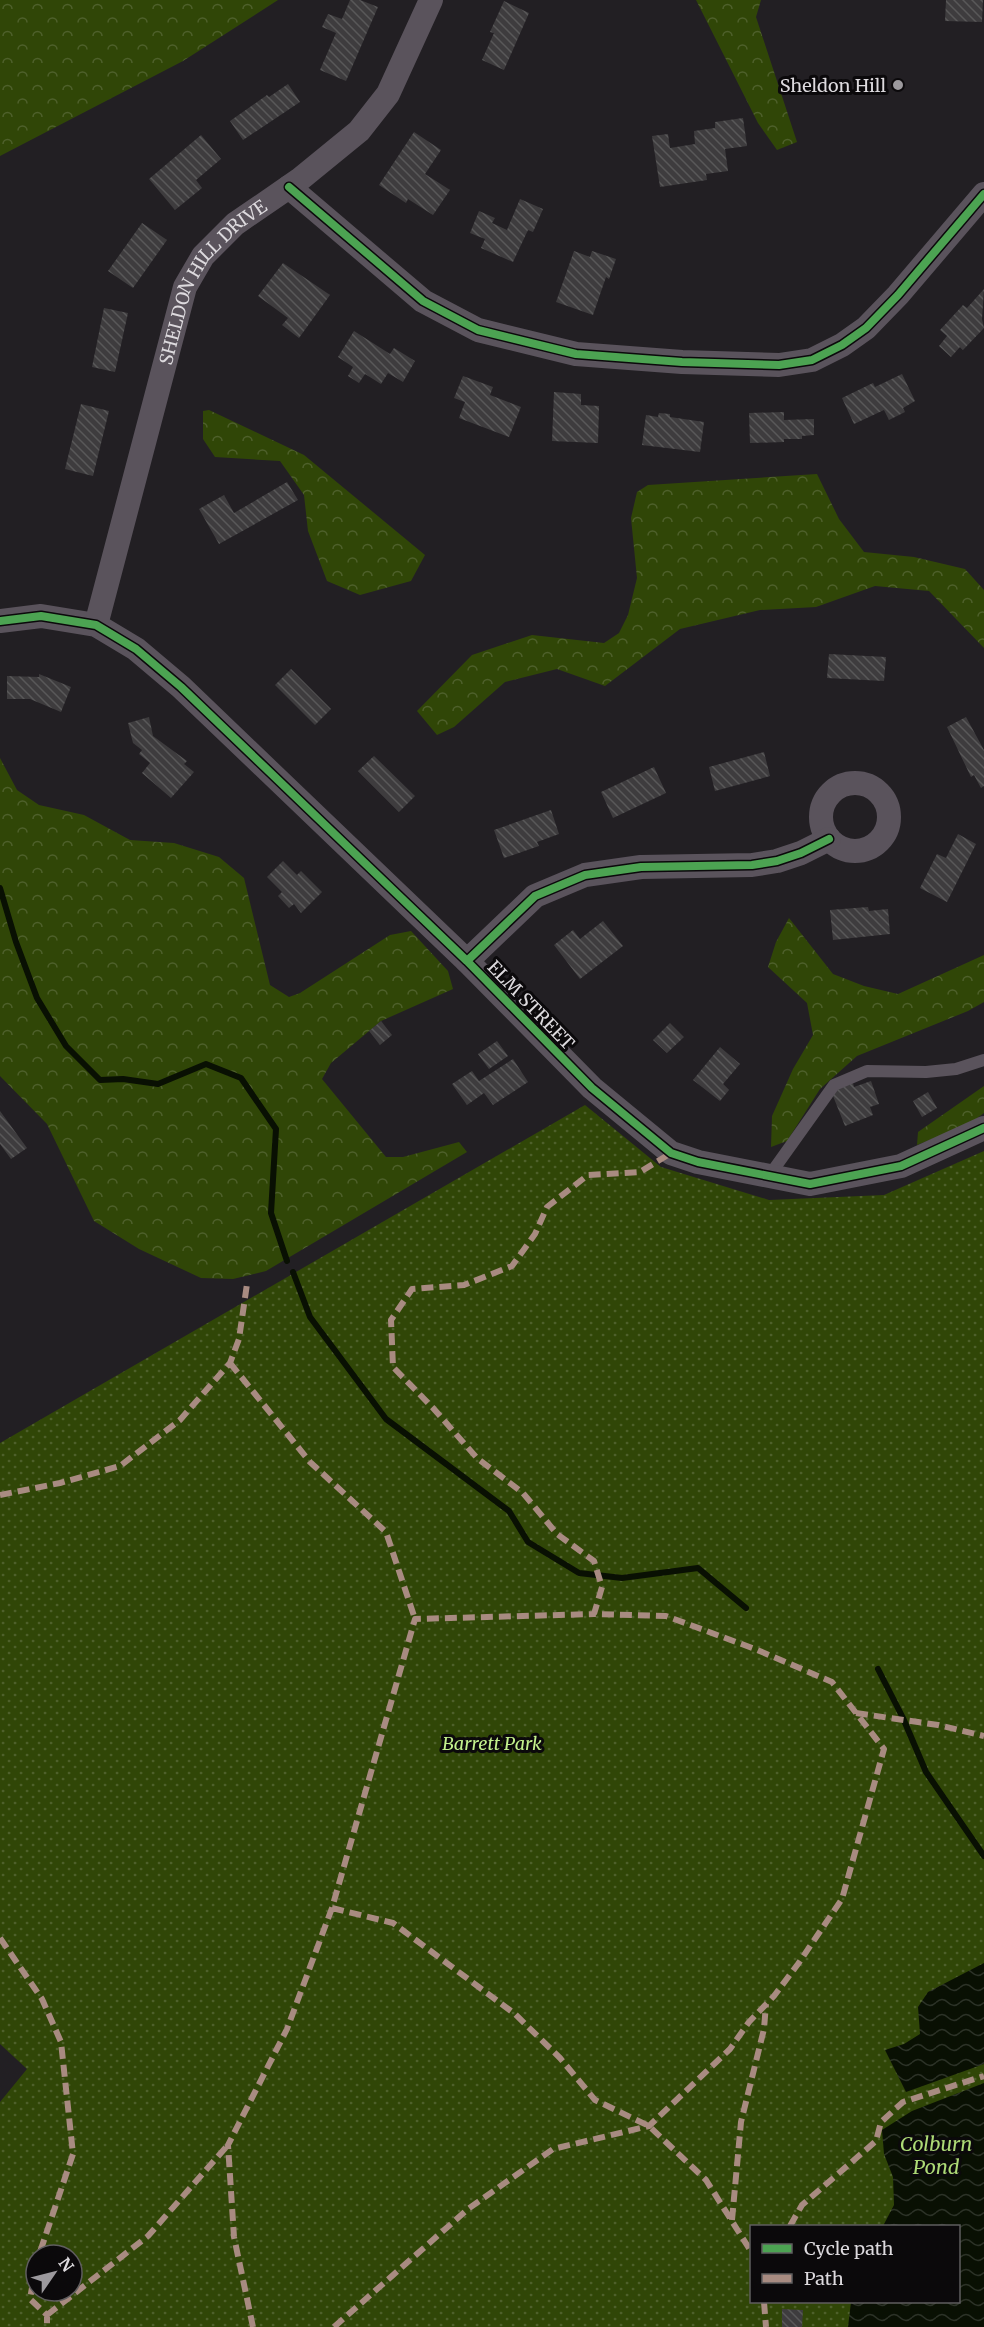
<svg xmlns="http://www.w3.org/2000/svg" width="984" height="2327" font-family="Merriweather,serif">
  <defs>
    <pattern id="forest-crowns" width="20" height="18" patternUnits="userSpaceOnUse" patternTransform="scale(1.5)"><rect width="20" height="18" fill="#304607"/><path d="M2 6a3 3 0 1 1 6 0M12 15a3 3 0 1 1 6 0" fill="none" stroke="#4e602b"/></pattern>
    <pattern id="park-dots" width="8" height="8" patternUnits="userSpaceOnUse" patternTransform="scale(1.5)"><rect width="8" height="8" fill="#304607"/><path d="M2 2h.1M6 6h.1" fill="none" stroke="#4e602b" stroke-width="1.8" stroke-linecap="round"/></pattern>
    <pattern id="water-waves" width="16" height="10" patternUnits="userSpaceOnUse" patternTransform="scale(1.5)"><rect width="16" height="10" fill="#091003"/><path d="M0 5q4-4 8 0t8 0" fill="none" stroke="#2c3227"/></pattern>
    <pattern id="building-back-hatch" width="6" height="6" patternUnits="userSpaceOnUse" patternTransform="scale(1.5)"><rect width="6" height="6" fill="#3e3c3e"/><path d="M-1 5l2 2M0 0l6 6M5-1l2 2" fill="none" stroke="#595859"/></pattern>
  </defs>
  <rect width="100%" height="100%" fill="#221f23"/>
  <!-- forest -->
  <path fill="url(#forest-crowns)" d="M0 0H278L183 61 0 156Z
    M696 0H761L756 17 797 142 777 150 758 123Z
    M209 410 304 455 425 555 411 581 360 595 327 581 308 531 304 495 280 461 215 457 203 439V411Z
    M817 474 839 519 864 552 914 557 965 569 984 590V648L929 591 875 586 816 607 760 610 680 629 605 686 557 669 505 682 454 727 437 735 417 711 472 655 532 635 604 643 619 633 628 615 637 578 631 518 637 492 648 485Z
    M0 758 17 790 39 805 84 815 130 840 174 843 219 857 244 878 270 985 289 997 300 993 390 935 411 931 448 971 453 989 381 1021 331 1063 322 1079 386 1157H403L459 1142 467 1152 266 1271 233 1279 201 1278 139 1249 94 1221 47 1124 0 1076Z
    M789 918 833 974 864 986 898 994 984 955V1002L968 1011 857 1056 820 1089 787 1141 771 1147 772 1116 793 1069 813 1035 807 1003 768 967 776 942Z
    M984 1086V1113L969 1124 917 1145 918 1132Z"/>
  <!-- park -->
  <path fill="url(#park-dots)" fill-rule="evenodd" d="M585 1105 661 1167 769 1200 884 1195 984 1151V2327H0V2102L27 2069 0 2044V1443ZM752 2226H958V2302H752ZM36 2255H72V2291H36Z"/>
  <!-- water -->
  <path fill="url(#water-waves)" d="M984 1963V2064L906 2092 885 2050 904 2044 920 2034 918 2007 928 1992Z
    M984 2083V2327H848L851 2302H958V2226H883L894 2205 893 2177 884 2154 882 2130 912 2111Z"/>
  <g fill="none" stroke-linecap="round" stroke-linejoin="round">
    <!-- stream -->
    <path stroke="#091003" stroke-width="6" d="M0 888 16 942 37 998 66 1046 100 1080 123 1079 158 1084 206 1064 241 1078 276 1129 271 1213 287 1261
      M293 1272 310 1317 386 1419 509 1511 528 1542 579 1573 622 1578 698 1568 746 1608
      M878 1669 903 1718 926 1772 984 1856"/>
  </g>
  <!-- building -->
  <path fill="url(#building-back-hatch)" d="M350 0H360L378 7 346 81 320 70 336 33 322 27 328 14 342 19Z
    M946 0H983L982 22 945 21Z
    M504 1 529 13 504 70 482 60 494 33 490 32Z
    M288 84 300 102 243 140 230 121 267 95 269 97Z
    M743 118 747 146 725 149 728 171 706 174 707 180 660 187 652 136 668 134 670 148 695 144 694 131 715 128V122Z
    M414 132 441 150 425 174 450 190 433 215 408 199 406 203 379 185Z
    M201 135 221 159 196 180 202 188 175 210 149 179Z
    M520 199 543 209 533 232 528 230 513 262 481 248 485 239 470 233 479 211 495 218 492 223 507 230Z
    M142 223 167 240 133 288 108 271Z
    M574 251 590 257 592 251 616 259 609 279 606 277 593 315 556 302Z
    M283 263 330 295 299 338 282 325 288 318 258 296Z
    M984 289 982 319 984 328 963 350 960 347 951 357 939 346 947 336 940 330 963 305 967 308Z
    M104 308 128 313 115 372 92 367Z
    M354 331 390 354 394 348 415 361 403 382 388 373 381 384 365 374 359 383 348 376 353 367 338 357Z
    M902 374 915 401 903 408 905 412 889 420 884 410 854 424 842 398 873 383 875 387Z
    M463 376 493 387 490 395 521 407 509 437 459 418 465 402 454 398Z
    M554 392 581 394V405L599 406 598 443 552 441Z
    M81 404 109 411 93 476 65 469Z
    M784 412V420L814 419V435L802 436V439H784V442L750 443 749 413Z
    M659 413 670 414V417L704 422 700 452 642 445 646 415 658 417Z
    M287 482 298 500 219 544 199 509 224 495 234 513Z
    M829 654 886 657 884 681 827 678Z
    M291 669 331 709 315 725 275 685Z
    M39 674 71 687 61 712 30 699H7V676L39 677Z
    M149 717 153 736 187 761 184 764 194 772 171 798 142 773 150 763 139 754 142 750 133 743 128 723Z
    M966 717 984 750V786L981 788 974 775 971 777 947 727Z
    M764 752 770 776 715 791 709 767Z
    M374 756 415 796 399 812 358 771Z
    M654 767 666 793 613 818 601 792Z
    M551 810 559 834 537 842 539 846 504 858 494 830Z
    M958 834 976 844 947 902 920 888 937 854 946 858Z
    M283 861 297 875 301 871 322 892 301 913 294 904 289 908 278 896 282 892 267 877Z
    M868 907 869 911 888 909 890 934 833 940 830 910Z
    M603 921 623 946 580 979 554 945 573 930 580 939Z
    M381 1021 392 1035 380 1045 369 1031Z
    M670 1023 684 1037 667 1053 653 1040Z
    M497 1041 508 1056 489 1069 478 1054Z
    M720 1047 740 1064 723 1084 729 1090 720 1101 693 1080Z
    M513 1059 528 1082 493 1105 484 1093 467 1105 452 1084 472 1071 479 1081Z
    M871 1081 879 1104 870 1107 873 1115 845 1126 831 1091 853 1083 854 1087Z
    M928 1092 937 1108 922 1117 913 1101Z
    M0 1111 27 1148 11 1159 0 1144Z
    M782 2309 803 2310 802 2327H782Z"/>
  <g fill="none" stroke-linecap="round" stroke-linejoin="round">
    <!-- lane -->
    <path stroke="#5a535c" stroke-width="12" d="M769 1176 834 1085 867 1071 926 1072 956 1069 984 1060"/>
    <!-- street -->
    <g stroke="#5a535c" stroke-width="24">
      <path d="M289 187 423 301 478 330 576 354 682 362 779 365 812 360 842 345 866 328 898 295 984 194"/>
      <path d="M0 621 41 616 96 625 136 649 181 687 467 961 592 1088 671 1153 698 1162 810 1184 901 1166 984 1128"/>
      <path id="s1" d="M96 625 185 287 203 256 235 224 299 180 359 131 388 94 431 0"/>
      <circle cx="855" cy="817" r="34"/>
      <path d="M467 961 535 896 585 875 641 867 752 865 777 861 801 853 829 839"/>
    </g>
    <!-- quiet -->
    <path stroke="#a88b81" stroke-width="6" stroke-dasharray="12 6" stroke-linecap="butt" d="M230 1363 310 1462 386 1532 415 1619
      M0 1495 60 1483 120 1466 180 1420 230 1363 239 1339 247 1284
      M856 1713 938 1725 984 1736
      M332 1908 393 1923 515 2014 560 2058 595 2100 649 2126 706 2180 752 2253
      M0 1938 42 1999 61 2042 73 2154 39 2255
      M732 2220 741 2122 764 2029 766 2004
      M790 2226 802 2205 876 2141 881 2122 903 2102 984 2076
      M36 2265 30 2299 47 2315V2327
      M764 2302 766 2327
      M47 2315 148 2236 228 2145
      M253 2327 234 2237 228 2145 287 2029 332 1908 415 1619 594 1614
      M334 2327 468 2209 553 2149 649 2126 730 2049 749 2022 774 1996 798 1964 842 1899 884 1749 832 1682 755 1649 666 1616 594 1614 602 1587 594 1561 557 1534 523 1493 477 1458 433 1408 393 1367 391 1320 412 1289 464 1285 512 1266 535 1234 547 1207 588 1175 640 1172 671 1153"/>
    <!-- cycleway casing -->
    <g stroke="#0b090b" stroke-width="11">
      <path id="cycleway" d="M289 187 423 301 478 330 576 354 682 362 779 365 812 360 842 345 866 328 898 295 984 194
        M0 621 41 616 96 625 136 649 181 687 467 961 592 1088 671 1153 698 1162 810 1184 901 1166 984 1128
        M467 961 535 896 585 875 641 867 752 865 777 861 801 853 829 839"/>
    </g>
    <!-- cycleway -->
    <use href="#cycleway" stroke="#4ca352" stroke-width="8"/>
  </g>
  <!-- markers -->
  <circle fill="#9c999d" stroke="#0b090b" stroke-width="2" cx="898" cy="85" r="6"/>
  <g text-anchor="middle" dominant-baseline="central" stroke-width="6" stroke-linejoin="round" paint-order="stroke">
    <!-- poi labels -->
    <g font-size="18" fill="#dddade" stroke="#0b090b" text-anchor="end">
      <text x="886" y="85">Sheldon Hill</text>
    </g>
    <!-- street labels -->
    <g font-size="18" fill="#dddade" stroke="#0b090b">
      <text stroke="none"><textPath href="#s1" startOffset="368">SHELDON HILL DRIVE</textPath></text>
      <text transform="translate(531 1005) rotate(46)">ELM STREET</text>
    </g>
    <!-- park labels -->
    <g font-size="18" font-style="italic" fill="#c3f18d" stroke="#0b090b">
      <text x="492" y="1743">Barrett Park</text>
    </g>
    <!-- water labels -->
    <g font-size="20" font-style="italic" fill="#adda76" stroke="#0b090b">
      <text x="936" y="2143">Colburn<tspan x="936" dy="23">Pond</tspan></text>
    </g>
  </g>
  <!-- legend -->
  <rect x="750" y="2225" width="210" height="78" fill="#0b090b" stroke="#5f5d5f" stroke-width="1.5"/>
  <rect x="762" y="2244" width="30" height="9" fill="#4ca352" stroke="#5f5d5f" stroke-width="1.5"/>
  <text x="804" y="2255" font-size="18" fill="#dddade">Cycle path</text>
  <rect x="762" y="2274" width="30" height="9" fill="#a88b81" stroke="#5f5d5f" stroke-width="1.5"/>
  <text x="804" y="2285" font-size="18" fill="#dddade">Path</text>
  <!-- north arrow -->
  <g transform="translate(54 2273) rotate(55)"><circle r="28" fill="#0b090b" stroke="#5f5d5f" stroke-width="1.5"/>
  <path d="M0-4.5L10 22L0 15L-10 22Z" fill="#9c999d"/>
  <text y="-9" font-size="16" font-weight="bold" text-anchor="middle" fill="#dddade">N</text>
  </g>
</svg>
